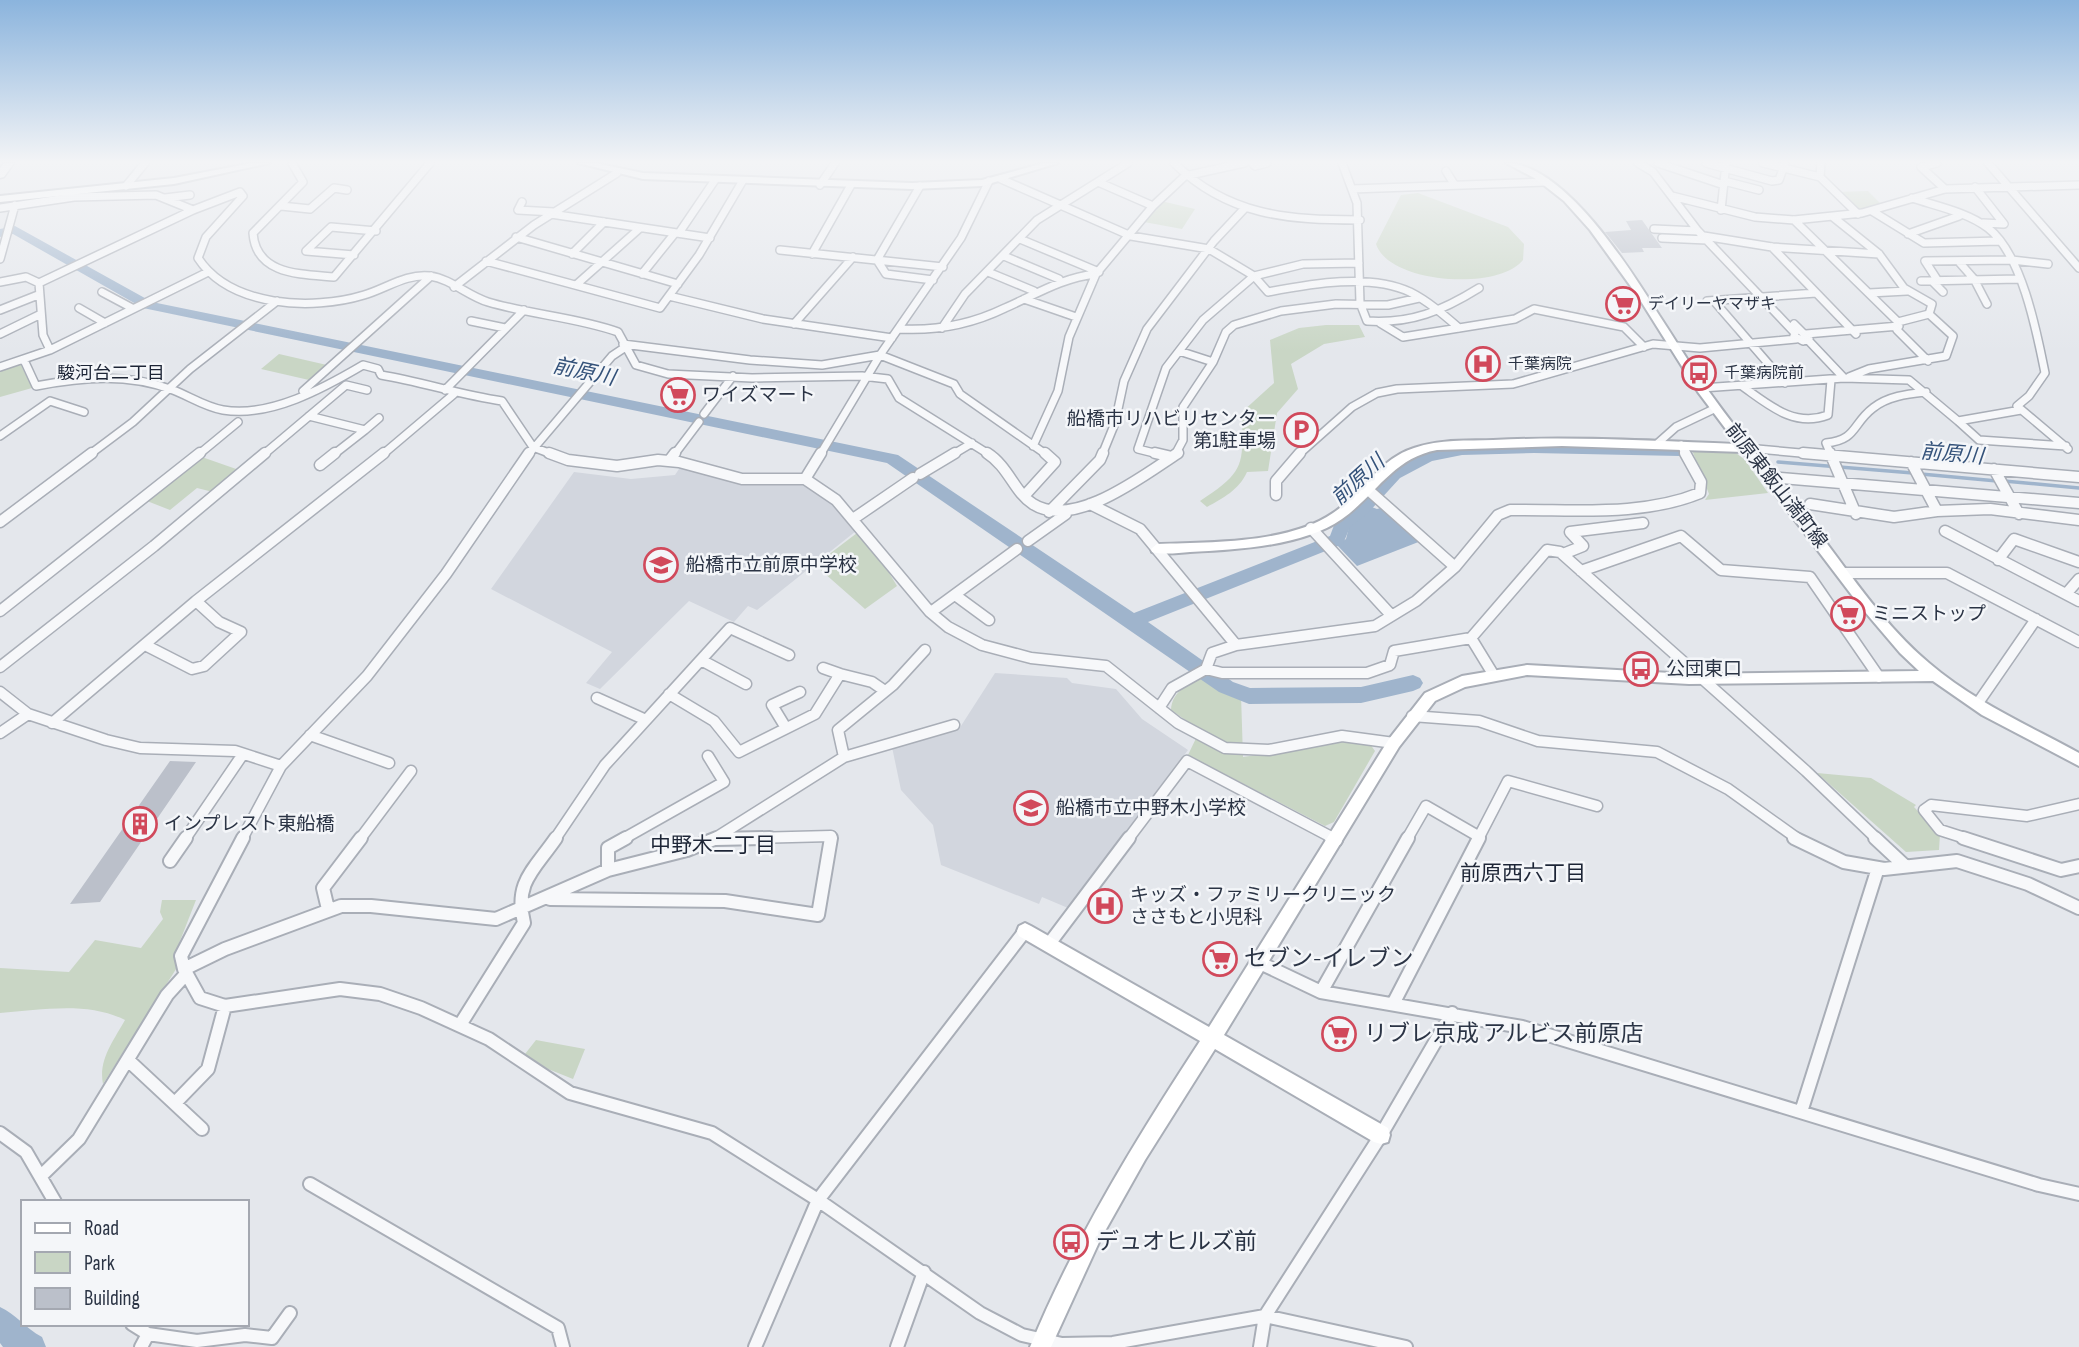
<svg xmlns="http://www.w3.org/2000/svg" width="2079" height="1347" font-family="'Sofia Sans Condensed','Noto Sans JP',sans-serif">
  <rect width="100%" height="100%" fill="#e4e7ec"/>
  <!-- built -->
  <path fill="#d2d6de" d="M681 466 739 482 804 481 823 490 856 531 757 610 748 606 734 622 689 601 600 689 586 683 612 652 491 589 574 472 631 479 675 475Z
    M995 673 1067 678 1072 683 1116 689 1142 719 1188 750 1068 908 1042 897 1039 904 941 865 933 825 901 790 892 747 959 729Z"/>
  <!-- green -->
  <path fill="#c9d6c5" d="M1868 191 1882 205 1858 211 1836 192Z
    M1418 193 1508 227 1524 244 1523 260C1499 291 1389 284 1376 244L1401 195Z
    M1161 201 1195 209 1182 229 1144 222Z
    M1326 325H1359L1365 337 1324 344 1291 364 1298 389 1277 413 1268 471 1247 472C1239 490 1223 498 1207 507L1200 501C1246 471 1243 465 1242 412L1274 383 1270 340 1299 328Z
    M279 354 327 365 309 380 261 369Z
    M15 364 21 365 32 388 0 397V368Z
    M1692 450 1736 453 1745 460 1768 493 1705 500 1709 494Z
    M199 456 239 470 213 492 197 488 170 510 147 501Z
    M857 533 879 556 897 586 865 609 815 565Z
    M1205 676 1241 695 1243 757 1342 742 1370 744 1375 751 1334 822 1325 826 1188 755 1200 730 1171 710C1172 690 1190 684 1205 676Z
    M1817 773 1871 778 1916 805 1914 807 1940 834 1939 850 1906 852Z
    M162 900H196L178 946V966L103 1084C98 1060 114 1040 125 1020 87 1001 41 1010 0 1013V968L69 972 95 940 141 948 163 919 160 912Z
    M536 1040 585 1049 573 1079 548 1069 525 1054Z"/>
  <!-- water -->
  <path fill="#9fb4cc" d="M1369 506 1377 509 1384 507 1421 541 1357 566 1337 545 1346 539 1350 523Z"/>
  <g fill="none" stroke-linecap="round" stroke-linejoin="round">
    <!-- stream -->
    <path stroke="#9fb4cc" stroke-width="3.5" d="M1778 462 1913 473
      M1921 474 1997 481
      M2004 481 2079 488"/>
    <!-- river -->
    <path fill="#9fb4cc" fill-rule="evenodd" d="M15 226 152 302 898 455 1134 613 1330 536 1336 520 1355 506 1388 470 1428 451 1462 445 1534 443 1680 446 1688 451 1680 456 1534 453 1462 455 1432 461 1400 478 1367 514 1350 527 1343 544 1148 622 1233 682 1250 688 1361 687 1413 675 1420 678 1423 683 1420 688 1413 691 1361 703 1249 704 1219 692 887 463 143 308 13 234 0 237V229Z
      M0 1307C16 1314 25 1328 42 1337L46 1347H3L0 1343Z"/>
  </g>
  <!-- building -->
  <path fill="#bbc0ca" d="M1642 220 1662 248H1642L1644 252 1622 253 1605 232 1631 230 1626 221Z
    M170 761 196 762 100 902 70 904Z"/>
  <g fill="none" stroke-linecap="round" stroke-linejoin="round">
    <!-- street-far2 casing -->
    <g stroke="#a9aeb7" stroke-width="10">
      <path id="street-far2" d="M292 163 303 182 253 233C256 275 300 274 334 277L430 163
        M1174 163C1228 216 1288 220 1360 220
        M1252 163 1255 166 1267 163
        M1342 163 1357 203 1360 303 1367 321C1411 324 1442 311 1479 288
        M1638 163 1653 172 1698 231 1795 333
        M1658 163 1724 185
        M1706 163 1772 181 1779 180 1785 163
        M1763 163 1820 177
        M1821 163 1820 177 1858 214
        M1937 163 1921 167 1945 189
        M1988 163 2079 268
        M1446 171 1454 184
        M1001 179 1131 236 1209 249 1254 276 1268 292C1311 284 1369 273 1410 292 1428 301 1444 315 1459 328
        M1724 181 1759 190
        M1098 182 1153 206
        M820 185 835 163
        M126 186 145 163
        M920 186 877 260 886 274 933 280
        M1975 187 2004 224 1983 223
        M1352 189 1546 182
        M1672 196 1755 217 1794 220 1862 213 1945 189 2079 185
        M165 198 190 195
        M1912 198C1936 206 1967 212 1988 228 2022 254 2037 333 2045 373L2029 396 2017 406 2068 449
        M522 202 518 210 554 212
        M281 206 310 209 334 188 347 190
        M0 208 74 197 156 195 193 210
        M1721 210 1726 163
        M1872 211 1924 243 1999 241
        M551 214 710 238
        M1833 217 1879 254 1904 288 1932 304 1929 314
        M1794 220 1898 322
        M1654 229 1698 231
        M679 233 715 180
        M1908 234 1959 216
        M1704 236 1772 247 1879 254
        M516 237 678 284
        M1662 238 1707 240
        M1020 239 1099 272
        M1772 247 1856 334
        M780 250 943 267
        M572 254 604 222
        M812 254 851 185
        M354 255 306 251 331 227 376 231
        M1004 256 1059 279
        M0 259 15 205
        M486 261 660 308 699 255 742 182
        M1959 262 1974 279 1987 304
        M988 272 1034 291
        M642 274 675 233
        M1921 281 2019 279
        M1932 281 1943 292
        M1938 281 1925 261 2012 260 2048 264
        M0 282 26 277 39 283 43 335 50 350
        M39 283 193 210 240 192 243 196 206 237 198 258C230 307 312 311 364 295 385 289 407 273 430 276 451 279 468 296 488 302 531 315 576 317 618 332L636 365 668 374 752 378 862 376 888 379 899 398 990 455
        M576 285 640 228
        M454 287 534 225 617 173
        M102 292 132 308
        M1869 293 1907 291
        M669 296 763 319 892 338
        M1024 299 1076 317
        M1707 301 1816 293
        M1714 301 1785 383
        M79 308 105 323
        M0 310 38 295
        M471 321 505 328
        M1380 323 1403 337 1515 319 1534 309 1624 327 1644 347
        M794 324 853 257
        M1794 324 1809 339 1803 341 1794 336
        M942 328 965 294 1037 220 1128 163
        M1898 328V322L1929 314
        M900 329C937 331 972 324 1005 308 1037 294 1061 278 1096 274
        M1897 330 1928 361
        M0 334 39 315
        M1806 334 1899 326
        M1808 340 1844 378
        M623 344 750 360 822 365 880 355 954 384 960 394 1047 455
        M1179 351 1213 362
        M24 360 36 386C83 377 128 373 173 390 189 396 205 407 223 410 270 418 324 388 363 365L378 369 381 375C423 382 460 395 502 401L533 447 554 455
        M0 367 50 350 206 273
        M1849 377 1869 369 1946 356 1953 336 1929 314
        M1742 386C1769 405 1794 428 1828 415L1831 380
        M1702 388 1844 378 1909 380 1958 421 2021 410
        M445 390 524 310
        M303 391 431 276
        M704 414 733 376
        M309 416 365 430 333 455
        M1958 421 1979 440 2066 446
        M365 430 379 418
        M0 436 50 401 84 412
        M1658 443 1676 427 1716 408
        M1681 445 1686 455
        M1033 446 1058 391 1069 337 1096 274 1153 206 1185 176 1244 163
        M1746 448 1823 455
        M89 455 133 422 190 369 277 301
        M198 455 238 422
        M263 455 346 385 367 390
        M382 455 454 394
        M528 455 612 356 624 348
        M674 455 699 422
        M820 455 880 355 961 238 989 181
        M952 455 972 443
        M1102 455 1115 423 1124 381 1147 329 1214 241 1244 209
        M1162 455 1138 449 1166 368 1203 320 1254 276 1303 264 1359 263
        M1175 455 1183 440V407L1213 362 1226 332 1234 325 1281 311 1336 304 1388 305 1419 298
        M1298 455 1352 407 1377 393 1397 389 1513 384 1653 344 1700 348 1796 339
        M1831 455 1826 443C1857 440 1852 424 1873 408 1888 396 1908 394 1926 392"/>
    </g>
    <!-- street-far1 casing -->
    <g stroke="#a9aeb7" stroke-width="13">
      <path id="street-far1" d="M549 453 568 460 617 466 658 460 679 462 742 479H805
        M821 453 805 479 836 500 930 612 948 627 982 645 1031 658 1106 666 1178 723 1225 748 1269 750 1342 736 1394 743
        M987 453C1009 467 1014 492 1033 504 1074 530 1144 475 1178 453
        M1155 453 1172 457
        M1803 453 2079 477
        M1830 453 1856 514
        M669 461 675 453
        M320 465 335 453
        M1994 469 2019 514
        M920 474 955 453
        M1769 477 2079 503
        M1365 487 1455 567
        M1026 494 1055 462 1045 453
        M1276 495V481L1300 453
        M1090 504 1140 529 1236 645 1212 653 1206 669 1172 688 1159 708
        M1810 504 1894 517 1937 511 1911 462
        M1937 511 1990 509 2079 520
        M1049 512 1100 460 1103 453
        M853 519 913 478
        M0 522 92 453
        M1311 528 1391 615
        M1945 531 2079 601
        M1028 541 1066 514
        M1563 554 1583 546 1570 532 1643 523
        M1998 560 2014 539 2079 562
        M1581 571 1681 536 1721 570 1810 577 1879 677
        M1843 573H1947L2079 642
        M2066 594 2079 579
        M955 595 989 620
        M0 611 200 453
        M931 612 1017 549
        M1471 638 1493 674
        M1236 645 1375 626 1416 601 1455 567 1498 515 1510 510C1573 509 1641 517 1700 493L1701 482 1685 453
        M147 646 192 669 204 666 241 632 219 622 196 601 384 453
        M701 660 746 684
        M0 667 154 546 265 453
        M823 668 840 674
        M1206 669 1222 673H1367L1390 665 1394 651 1471 638 1547 550 1560 552 1806 771 1877 839
        M0 692 28 714 106 740 140 748 235 751 281 766
        M669 694 714 721 739 752 815 714 840 674 872 682 885 691
        M597 698 646 720
        M1978 703 2036 619
        M1412 716 1479 721 1538 741 1657 752 1728 789 1798 839
        M52 723 196 601
        M786 728 772 705 800 692
        M0 733 28 714
        M310 735 389 763
        M844 757 838 730 893 685 925 650
        M185 839 243 754
        M242 839 281 766 367 676 446 574 529 453
        M360 839 411 771
        M555 839 605 765 730 628 789 655
        M623 839 724 782 708 756
        M714 839 844 757 954 725
        M715 839 831 836 830 839
        M1128 839 1187 761 1335 839
        M1407 839 1426 806 1478 836
        M1478 839 1508 781 1597 806
        M1968 839 1940 830 1924 810 1931 805 2027 816 2079 804"/>
    </g>
    <!-- street casing -->
    <g stroke="#a9aeb7" stroke-width="16">
      <path id="street" d="M243 838 181 956 184 969 200 998 225 1006 340 989 380 994 421 1008 489 1039 570 1093 712 1133 818 1200 980 1313 1022 1335 1062 1344 1113 1343 1265 1316 1406 1347
        M1331 838 1336 840
        M1794 838 1844 862 1884 869 1957 861 2028 884 2079 908
        M1875 838 1905 866
        M1963 838 2061 870 2079 866
        M715 839 770 838
        M170 861 186 838
        M608 870V848L626 838
        M550 899 725 901 818 915 831 838
        M328 909 323 888 361 838
        M1049 944 1129 838
        M1260 963 1321 992 1522 1027 2039 1185 2079 1194
        M184 969 225 949 341 906H371L496 919 608 870 687 850 717 838
        M1321 992 1408 838
        M1393 1004 1479 838
        M460 1025 524 923C514 882 534 870 556 838
        M129 1061 202 1129
        M175 1103 208 1069 225 1006
        M1801 1112 1878 868
        M0 1133 26 1152 55 1202
        M42 1175 79 1139 167 995 186 974
        M310 1184 558 1328 563 1347
        M132 1324 148 1334 141 1347
        M148 1334 197 1341 245 1335 272 1338 290 1313
        M755 1347 818 1200 1025 931
        M897 1347 924 1272
        M1260 1347 1265 1316 1381 1135 1452 1013"/>
    </g>
    <!-- secondary casing -->
    <g stroke="#a9aeb7" stroke-width="4">
      <path id="secondary" d="M252 163H270L174 184 0 202V196L174 178Z
        M578 163H595L643 173 912 183 982 180 1044 163H1058L982 186 912 189 643 179Z
        M1506 163C1564 163 1631 270 1659 315 1675 339 1689 363 1705 386 1741 437 1781 484 1819 533 1853 578 1886 627 1929 663 1973 701 2028 725 2079 753V766L1982 715 1933 681 1689 684 1527 675 1465 687 1435 701 1399 747 1224 1035 1388 1128 1390 1135 1388 1142 1381 1144 1374 1142 1215 1049 1145 1160 1100 1240 1051 1347H1030C1075 1238 1136 1139 1200 1041L1019 936 1017 931 1019 926 1025 923 1031 926 1209 1027 1389 739 1425 693 1462 676 1527 665 1689 674 1919 671 1900 653 1860 606 1743 452 1562 446 1437 450C1393 458 1376 495 1342 519 1304 546 1236 550 1190 552 1178 553 1164 555 1152 552L1151 549 1157 544C1209 542 1288 544 1333 513 1362 494 1379 459 1414 448 1440 439 1467 441 1493 440 1574 436 1656 441 1737 444L1698 392 1637 295 1590 230 1564 201 1536 179Z"/>
    </g>
    <!-- primary casing -->
    <g stroke="#a3abb8" stroke-width="3">
      <path id="primary" d="M4 163H14L4 177 0 178V168Z"/>
    </g>
    <!-- street-far2 -->
    <use href="#street-far2" stroke="#f7f8fa" stroke-width="7"/>
    <!-- street-far1 -->
    <use href="#street-far1" stroke="#f7f8fa" stroke-width="10"/>
    <!-- street -->
    <use href="#street" stroke="#f7f8fa" stroke-width="12"/>
    <!-- secondary -->
    <use href="#secondary" fill="#fff" fill-rule="evenodd"/>
    <!-- primary -->
    <use href="#primary" fill="#fff" fill-rule="evenodd"/>
  </g>
  <!-- sky -->
  <linearGradient id="sky" x2="0" y2="1"><stop stop-color="#8bb4dd"/><stop offset="0.46" stop-color="#f3f4f6"/><stop offset="1" stop-color="#f3f4f6" stop-opacity="0"/></linearGradient>
  <rect width="2079" height="352" fill="url(#sky)"/>
  <!-- icons -->
  <defs>
    <g id="supermarket-ring" transform="scale(1.75)"><circle r="9.5" fill="#f4f6f9" stroke="#d1495b" stroke-width="1.5"/><path d="M-6-5.5h2.5l.6 2H6L4.5 2H-2.5L-4.4-4H-6ZM-1.5 3.2a1.3 1.3 0 1 0 .1 0ZM3 3.2a1.3 1.3 0 1 0 .1 0Z" fill="#d1495b"/></g>
    <g id="hospital-ring" transform="scale(1.75)"><circle r="9.5" fill="#f4f6f9" stroke="#d1495b" stroke-width="1.5"/><path d="M-5-5h3v3.5h4V-5h3V5h-3V1.5h-4V5h-3Z" fill="#d1495b"/></g>
    <g id="bus-ring" transform="scale(1.75)"><circle r="9.5" fill="#f4f6f9" stroke="#d1495b" stroke-width="1.5"/><path d="M-5-6H5V4H4V6H2V4H-2V6H-4V4H-5ZM-3.5-4V0h7V-4ZM-3.5 1.2v1.5H-2V1.2ZM2 1.2v1.5H3.5V1.2Z" fill="#d1495b"/></g>
    <g id="parking-ring" transform="scale(1.75)"><circle r="9.5" fill="#f4f6f9" stroke="#d1495b" stroke-width="1.5"/><path d="M-3.5-5.5H1a3.5 3.5 0 0 1 0 7H-1V5.5H-3.5ZM-1-3.4V-.6H.8a1.4 1.4 0 0 0 0-2.8Z" fill="#d1495b"/></g>
    <g id="school-ring" transform="scale(1.75)"><circle r="9.5" fill="#f4f6f9" stroke="#d1495b" stroke-width="1.5"/><path d="M0-5L7-2L0 1L-7-2ZM-4 1L0 2.5L4 1V4Q0 6-4 4Z" fill="#d1495b"/></g>
    <g id="building-ring" transform="scale(1.75)"><circle r="9.5" fill="#f4f6f9" stroke="#d1495b" stroke-width="1.5"/><path d="M-4-6H4V6H1V3H-1V6H-4ZM-2.5-4.3h1.7v1.8h-1.7ZM.8-4.3h1.7v1.8H.8ZM-2.5-1h1.7V.8h-1.7ZM.8-1h1.7V.8H.8Z" fill="#d1495b"/></g>
  </defs>
  <g fill-rule="evenodd">
    <use href="#supermarket-ring" x="1623" y="304"/>
    <use href="#hospital-ring" x="1483" y="364"/>
    <use href="#bus-ring" x="1699" y="373"/>
    <use href="#supermarket-ring" x="678" y="395"/>
    <use href="#parking-ring" x="1301" y="430"/>
    <use href="#school-ring" x="661" y="565"/>
    <use href="#supermarket-ring" x="1848" y="614"/>
    <use href="#bus-ring" x="1641" y="669"/>
    <use href="#school-ring" x="1031" y="808"/>
    <use href="#building-ring" x="140" y="824"/>
    <use href="#hospital-ring" x="1105" y="906"/>
    <use href="#supermarket-ring" x="1220" y="959"/>
    <use href="#supermarket-ring" x="1339" y="1034"/>
    <use href="#bus-ring" x="1071" y="1242"/>
  </g>
  <g text-anchor="middle" dominant-baseline="central" stroke-width="5" stroke-linejoin="round" paint-order="stroke">
    <!-- far-poi labels -->
    <g font-size="16" fill="#2b3445" stroke="#f4f6f9" text-anchor="start">
      <text x="1648" y="304">デイリーヤマザキ</text>
      <text x="1508" y="364">千葉病院</text>
      <text x="1724" y="373">千葉病院前</text>
    </g>
    <!-- far-neighbourhood labels -->
    <g font-size="18" fill="#1d2536" stroke="#f4f6f9">
      <text x="111" y="373">駿河台二丁目</text>
    </g>
    <!-- poi labels -->
    <g font-size="19" fill="#2b3445" stroke="#f4f6f9" text-anchor="start">
      <text x="702" y="395">ワイズマート</text>
      <text x="1276" y="419" text-anchor="end">船橋市リハビリセンター<tspan x="1276" dy="22">第1駐車場</tspan></text>
      <text x="686" y="565">船橋市立前原中学校</text>
      <text x="1872" y="614">ミニストップ</text>
      <text x="1666" y="669">公団東口</text>
      <text x="1056" y="808">船橋市立中野木小学校</text>
      <text x="164" y="824">インプレスト東船橋</text>
      <text x="1130" y="895">キッズ・ファミリークリニック<tspan x="1130" dy="22">ささもと小児科</tspan></text>
    </g>
    <!-- street labels -->
    <g font-size="19" fill="#2b3445" stroke="#f4f6f9">
      <text transform="translate(1776 486) rotate(52)">前原東飯山満町線</text>
    </g>
    <!-- water labels -->
    <g font-size="21" font-style="italic" fill="#34527a" stroke="#f4f6f9">
      <text transform="translate(584 372) rotate(12)">前原川</text>
      <text transform="translate(1952 454) rotate(5)">前原川</text>
      <text transform="translate(1358 480) rotate(-42)">前原川</text>
    </g>
    <!-- neighbourhood labels -->
    <g font-size="21" fill="#1d2536" stroke="#f4f6f9">
      <text x="713" y="845">中野木二丁目</text>
      <text x="1523" y="873">前原西六丁目</text>
    </g>
    <!-- near-poi labels -->
    <g font-size="23" fill="#2b3445" stroke="#f4f6f9" text-anchor="start">
      <text x="1244" y="959">セブン-イレブン</text>
      <text x="1364" y="1034">リブレ京成 アルビス前原店</text>
      <text x="1096" y="1242">デュオヒルズ前</text>
    </g>
  </g>
  <!-- legend -->
  <rect x="21" y="1200" width="228" height="126" fill="#f4f6f9" stroke="#a4a8b1" stroke-width="2"/>
  <rect x="35" y="1223" width="35" height="10" fill="#ffffff" stroke="#a4a8b1" stroke-width="2"/>
  <text x="84" y="1235" font-size="21" fill="#2b3445">Road</text>
  <rect x="35" y="1252" width="35" height="21" fill="#c9d6c5" stroke="#a4a8b1" stroke-width="2"/>
  <text x="84" y="1270" font-size="21" fill="#2b3445">Park</text>
  <rect x="35" y="1288" width="35" height="21" fill="#bbc0ca" stroke="#a4a8b1" stroke-width="2"/>
  <text x="84" y="1305" font-size="21" fill="#2b3445">Building</text>
</svg>
